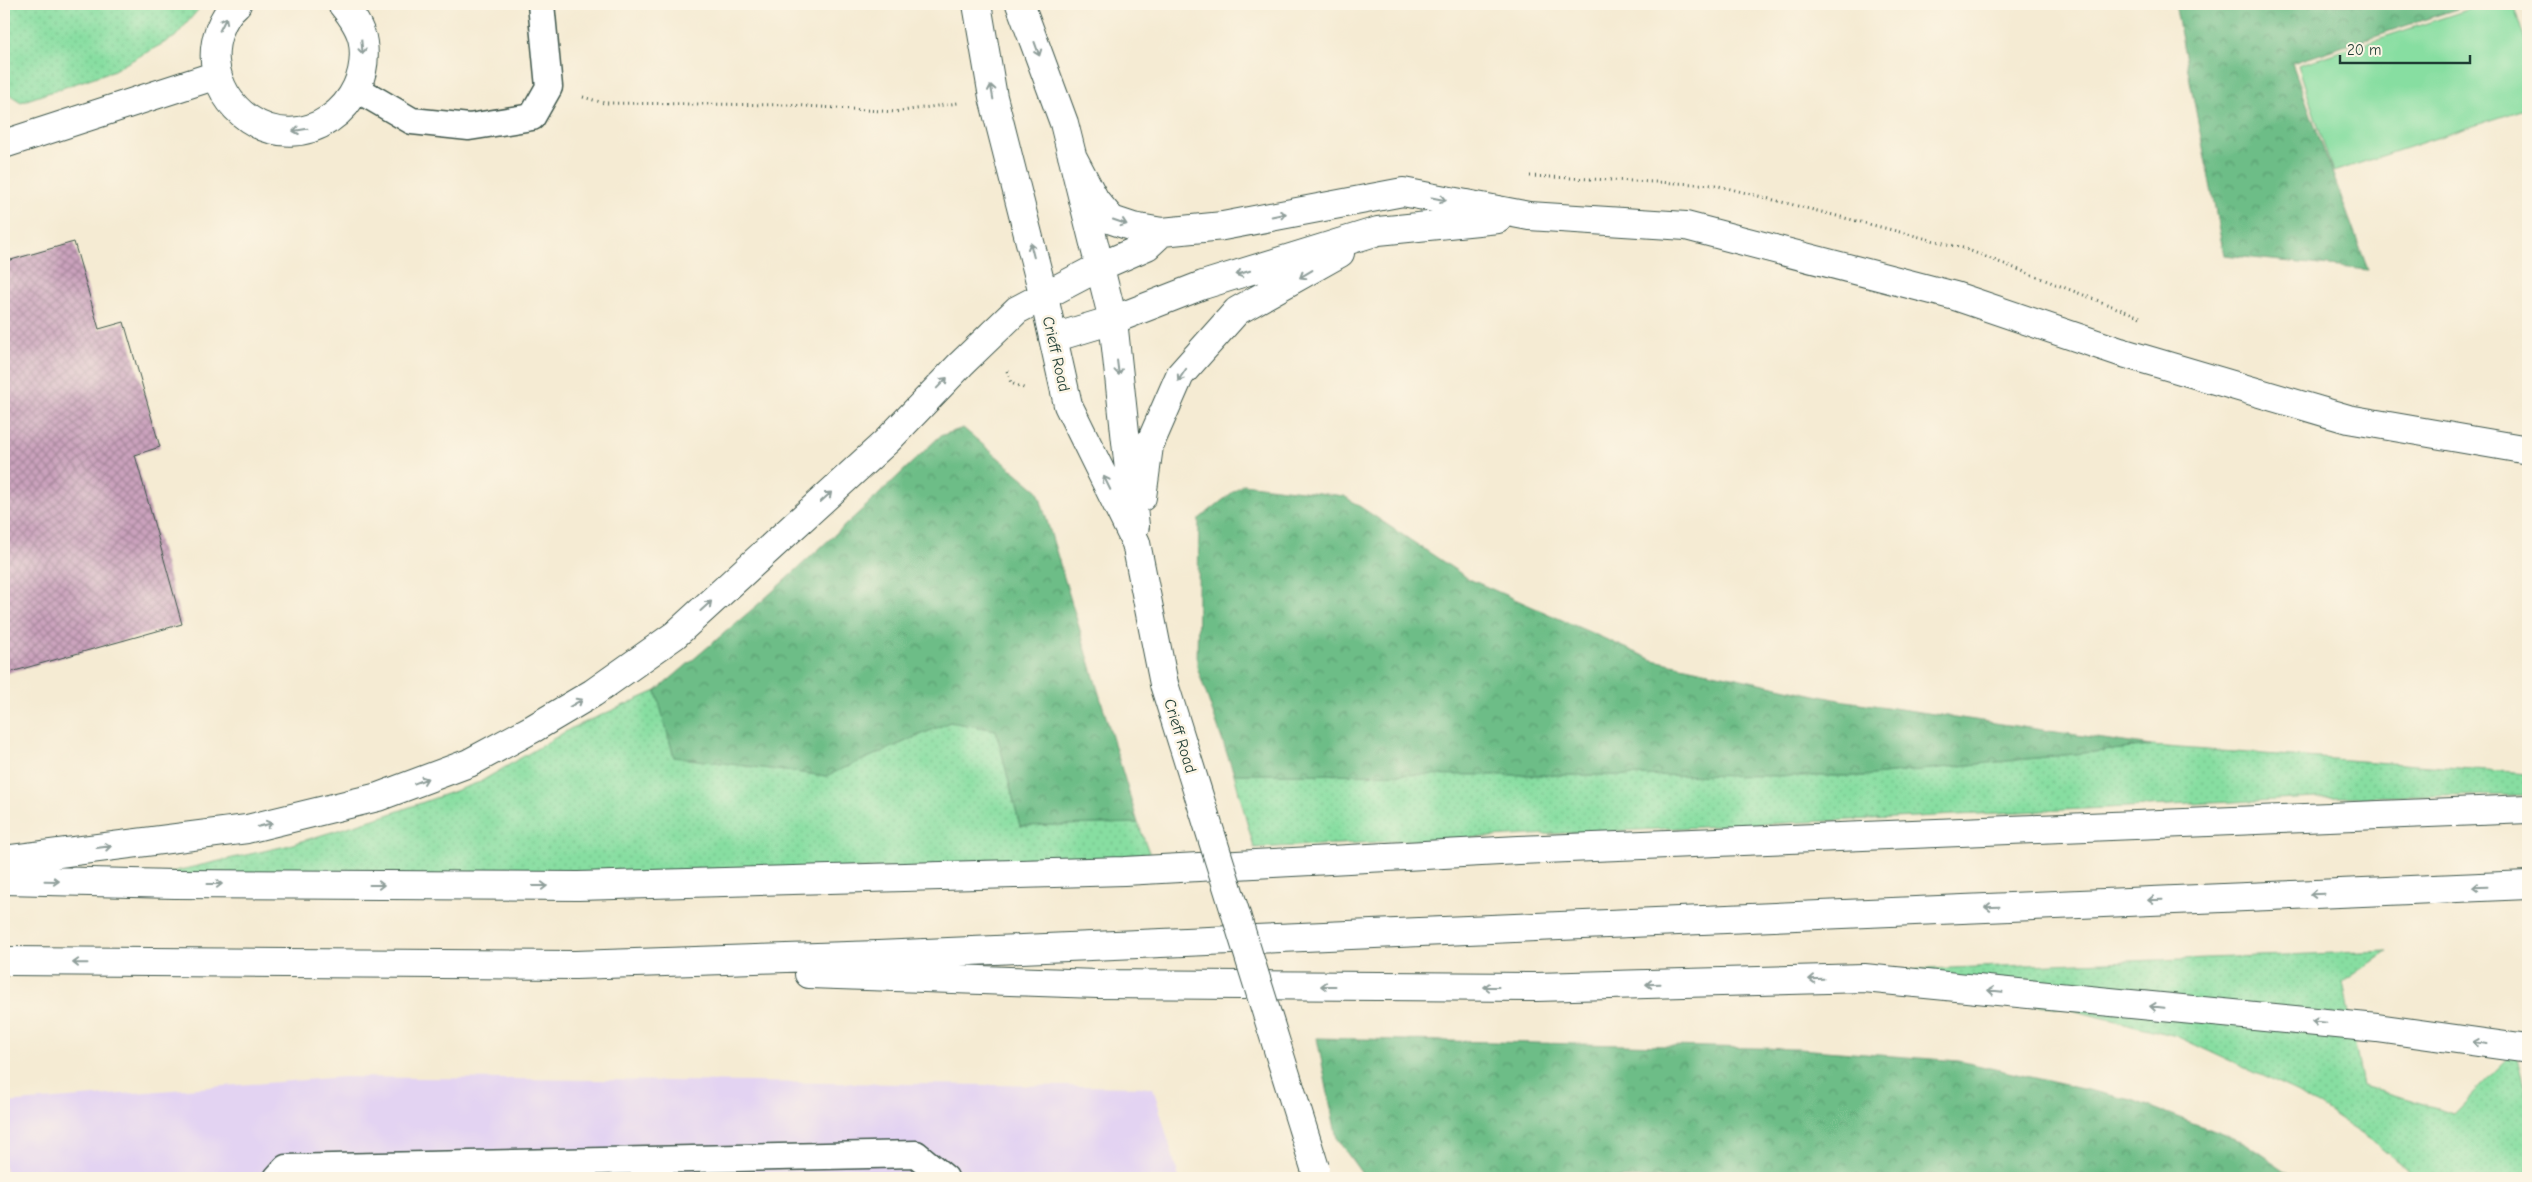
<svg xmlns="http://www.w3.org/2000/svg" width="2532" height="1182" font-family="'Comic Neue',sans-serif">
  <defs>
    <pattern id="grass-dots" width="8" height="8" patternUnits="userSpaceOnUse" patternTransform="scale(1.25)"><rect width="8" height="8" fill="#87dea1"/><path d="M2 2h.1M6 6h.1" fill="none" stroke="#74bf8b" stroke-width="1.8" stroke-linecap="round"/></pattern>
    <pattern id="forest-crowns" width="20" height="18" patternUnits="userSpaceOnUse" patternTransform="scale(1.25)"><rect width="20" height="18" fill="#6dbd87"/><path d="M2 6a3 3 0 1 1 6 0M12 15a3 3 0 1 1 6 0" fill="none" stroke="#599b6f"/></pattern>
    <pattern id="building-cross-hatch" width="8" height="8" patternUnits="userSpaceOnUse" patternTransform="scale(1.25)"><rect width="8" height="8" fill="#cba2bd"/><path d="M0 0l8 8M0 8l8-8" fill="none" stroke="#a4859a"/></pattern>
  </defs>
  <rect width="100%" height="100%" fill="#fcf5e5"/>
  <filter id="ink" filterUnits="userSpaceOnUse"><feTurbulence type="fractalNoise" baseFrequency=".02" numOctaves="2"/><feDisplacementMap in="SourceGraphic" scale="10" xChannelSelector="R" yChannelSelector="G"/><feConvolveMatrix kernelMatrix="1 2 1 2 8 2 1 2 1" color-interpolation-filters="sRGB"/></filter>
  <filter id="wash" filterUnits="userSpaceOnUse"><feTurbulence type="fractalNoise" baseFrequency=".0096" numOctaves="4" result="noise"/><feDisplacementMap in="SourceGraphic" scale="20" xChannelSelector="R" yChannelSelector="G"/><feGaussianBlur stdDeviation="1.12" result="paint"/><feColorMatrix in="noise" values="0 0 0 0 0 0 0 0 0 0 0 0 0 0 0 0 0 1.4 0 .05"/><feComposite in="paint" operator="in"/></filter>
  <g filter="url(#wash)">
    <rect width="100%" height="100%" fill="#f5ebd3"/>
    <!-- built -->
    <path fill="#e3d3f2" d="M343 1077 1153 1087 1179 1178H8L4 1165V1103Z"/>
    <!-- grass -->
    <path fill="url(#grass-dots)" stroke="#538e6a" d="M4 4H203L175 37 112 71 21 102 4 91Z
      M656 691 674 757 826 776 950 722 996 730 1020 826 1138 823 1153 863 429 877 140 879 286 846 390 814 480 782 570 729Z
      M2151 746 2528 773V795L2339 797 1254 848 1234 774 1863 776Z
      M2388 951 2343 982 2363 1086 2454 1113 2515 1051 2528 1101V1178H2418L2371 1140 2299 1093 2176 1036 2064 1008 1877 987 1616 981Z"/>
    <!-- forest -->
    <path fill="url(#forest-crowns)" stroke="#467d5e" d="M2175 4H2472L2292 63 2368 270 2224 255Z
      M963 428 1038 491 1138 823 1020 826 996 730 950 722 826 776 674 757 656 691 762 601 876 497 940 436Z
      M1243 484 1344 496 1469 579 1653 660 1839 700 2151 746 1863 776 1234 774 1197 667 1199 519Z
      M1317 1038 1799 1049 1959 1061 2132 1100 2243 1142 2296 1178H1365L1337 1139Z"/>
    <!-- pitch -->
    <path fill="#87dea1" stroke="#538e6a" d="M2485 4H2513L2528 50V108L2333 172 2298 65Z"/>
    <g id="blocks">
      <!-- building -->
      <path fill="url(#building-cross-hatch)" d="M74 242 99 329 124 322 160 447 135 455 182 624 4 674V262Z"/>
    </g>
  </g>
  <g filter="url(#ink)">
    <use href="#blocks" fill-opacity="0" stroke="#3f574c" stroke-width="1"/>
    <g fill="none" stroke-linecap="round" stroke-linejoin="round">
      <!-- service casing -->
      <g stroke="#3f574c" stroke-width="29">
        <path id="service" d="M357 89 412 121 469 127 532 117 549 87 541 4
          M277 1178 286 1168 916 1154 945 1178"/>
      </g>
      <!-- minor casing -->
      <g stroke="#3f574c" stroke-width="30">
        <path id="minor" d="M237 4C221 17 213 42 215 62 218 86 229 105 249 119 303 156 372 107 363 43 361 28 351 15 342 4
          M4 144 217 75"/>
      </g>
      <!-- trunk casing -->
      <g stroke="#3f574c" stroke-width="30">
        <path id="trunk" d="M977 4 993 97 1044 297 1068 405 1136 543 1164 684
          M1020 4 1064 123 1113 320 1135 526
          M1072 156 1095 200 1112 220 1133 227 1162 232 1223 226 1403 192 1529 216 1686 226 1955 296 2120 352 2348 419 2528 450
          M1053 338 1113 320 1203 285 1378 231 1498 219
          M1142 497 1149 446 1180 375 1237 311 1340 253
          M4 860 247 829 378 797 469 763 534 728 593 693 675 635 887 441 961 364 1017 310 1099 267 1147 246 1162 232
          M4 880 175 884 578 886 1124 871 1519 850 2528 809
          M4 961 575 965 878 955 2528 885
          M809 974 1097 984 1536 987 1864 978 2377 1028 2528 1049"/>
      </g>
      <!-- path -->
      <path stroke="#3f574c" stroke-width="3" stroke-dasharray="1 4" stroke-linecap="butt" d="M583 97 604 103 791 105 895 112 958 103
        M1530 176 1715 185 1963 248 2140 317
        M1007 371 1011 383 1026 389"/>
      <!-- service -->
      <use href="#service" stroke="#fff" stroke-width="26"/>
      <!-- minor -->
      <use href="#minor" stroke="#fff" stroke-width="28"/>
      <!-- trunk -->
      <use href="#trunk" stroke="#fff" stroke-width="28"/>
      <!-- trunk-bridge casing -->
      <g stroke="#3f574c" stroke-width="30" stroke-linecap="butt">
        <path id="trunk-bridge" d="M1164 684 1315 1168"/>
      </g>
      <!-- trunk-bridge -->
      <use href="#trunk-bridge" stroke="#fff" stroke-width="28"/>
    </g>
    <!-- one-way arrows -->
    <defs><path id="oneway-shaft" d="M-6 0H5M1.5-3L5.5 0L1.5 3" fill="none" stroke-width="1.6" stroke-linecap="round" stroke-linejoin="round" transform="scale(1.25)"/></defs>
    <g stroke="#8f9e9a">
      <use href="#oneway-shaft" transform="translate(223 24) rotate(-63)"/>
      <use href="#oneway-shaft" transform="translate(362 47) rotate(84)"/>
      <use href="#oneway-shaft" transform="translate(1037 49) rotate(70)"/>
      <use href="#oneway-shaft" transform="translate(992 92) rotate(-100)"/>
      <use href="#oneway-shaft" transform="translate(300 130) rotate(171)"/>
      <use href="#oneway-shaft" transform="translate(1439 199) rotate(11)"/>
      <use href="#oneway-shaft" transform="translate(1279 215) rotate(-11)"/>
      <use href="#oneway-shaft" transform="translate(1120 222) rotate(19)"/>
      <use href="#oneway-shaft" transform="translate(1032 250) rotate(-104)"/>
      <use href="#oneway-shaft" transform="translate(1243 273) rotate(163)"/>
      <use href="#oneway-shaft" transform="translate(1306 274) rotate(149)"/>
      <use href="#oneway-shaft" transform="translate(1118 368) rotate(83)"/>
      <use href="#oneway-shaft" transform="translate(1182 375) rotate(124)"/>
      <use href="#oneway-shaft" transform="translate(942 383) rotate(-46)"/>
      <use href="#oneway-shaft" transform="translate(1107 483) rotate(-116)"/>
      <use href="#oneway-shaft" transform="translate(826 497) rotate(-42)"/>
      <use href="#oneway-shaft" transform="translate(706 606) rotate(-42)"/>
      <use href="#oneway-shaft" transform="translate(576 703) rotate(-31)"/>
      <use href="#oneway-shaft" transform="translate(421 781) rotate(-21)"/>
      <use href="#oneway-shaft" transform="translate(265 825) rotate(-14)"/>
      <use href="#oneway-shaft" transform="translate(104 847) rotate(-7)"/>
      <use href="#oneway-shaft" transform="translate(52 881) rotate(1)"/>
      <use href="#oneway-shaft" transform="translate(215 884)"/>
      <use href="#oneway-shaft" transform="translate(377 885)"/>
      <use href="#oneway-shaft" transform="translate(540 886)"/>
      <use href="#oneway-shaft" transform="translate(2480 887) rotate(178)"/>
      <use href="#oneway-shaft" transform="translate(2317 894) rotate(178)"/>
      <use href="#oneway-shaft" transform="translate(2155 900) rotate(178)"/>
      <use href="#oneway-shaft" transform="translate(1992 907) rotate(178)"/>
      <use href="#oneway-shaft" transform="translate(80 963) rotate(-179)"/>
      <use href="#oneway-shaft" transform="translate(1816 979) rotate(178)"/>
      <use href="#oneway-shaft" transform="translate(1653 984) rotate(178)"/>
      <use href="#oneway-shaft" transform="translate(1328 986) rotate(-180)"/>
      <use href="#oneway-shaft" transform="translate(1491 987) rotate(-180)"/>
      <use href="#oneway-shaft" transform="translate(1995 991) rotate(-174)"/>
      <use href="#oneway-shaft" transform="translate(2157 1007) rotate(-174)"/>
      <use href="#oneway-shaft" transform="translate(2319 1022) rotate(-174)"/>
      <use href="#oneway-shaft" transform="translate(2480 1043) rotate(-172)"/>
    </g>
  </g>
  <g text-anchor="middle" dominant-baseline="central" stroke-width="5" stroke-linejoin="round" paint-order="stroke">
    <!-- street labels -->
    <g font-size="16" fill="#1f3d34" stroke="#fcf5e5">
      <text transform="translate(1056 354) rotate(77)">Crieff Road</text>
      <text transform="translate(1180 736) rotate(73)">Crieff Road</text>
    </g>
  </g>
  <!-- margin -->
  <rect width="2532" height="1182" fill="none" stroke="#fcf5e5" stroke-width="20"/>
  <!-- scale -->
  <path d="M2340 55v8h130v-8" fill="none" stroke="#1f3d34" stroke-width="2.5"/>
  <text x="2347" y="55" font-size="15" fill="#1f3d34" stroke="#fcf5e5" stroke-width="4" paint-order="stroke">20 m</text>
</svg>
